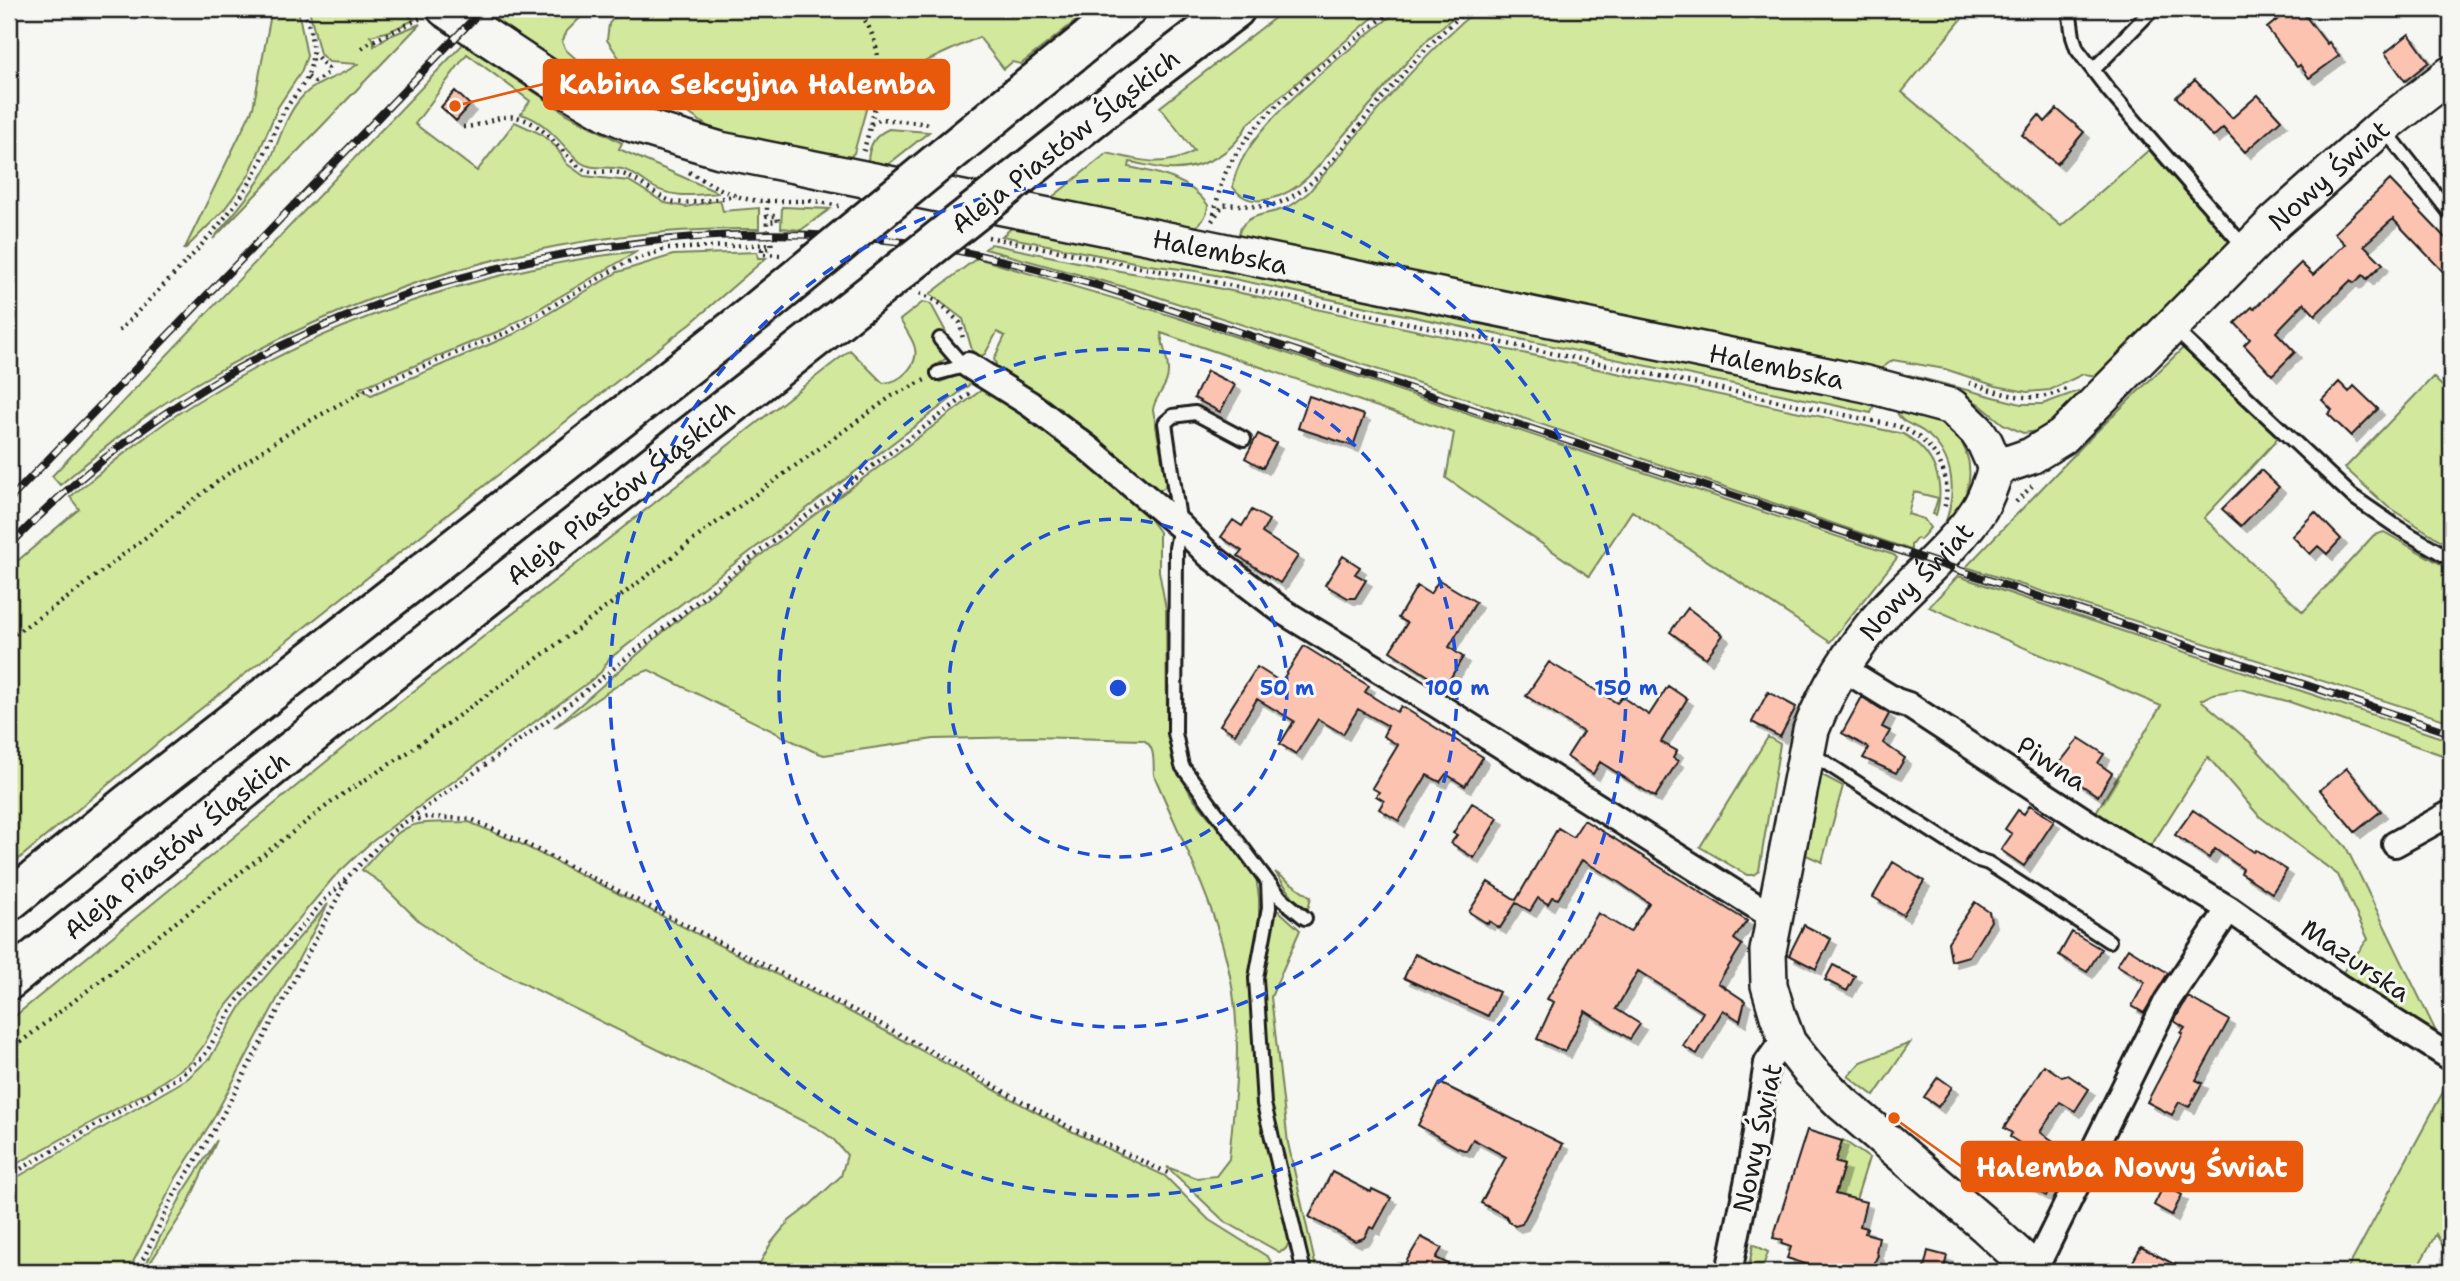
<svg xmlns="http://www.w3.org/2000/svg" width="2460" height="1281" font-family="'Shantell Sans',sans-serif">
  <defs>
    <filter id="shadow"><feDropShadow dx="6" dy="6" stdDeviation="0" flood-color="#0004"/></filter>
  </defs>
  <rect width="100%" height="100%" fill="#f6f6f2"/>
  <filter id="ink" filterUnits="userSpaceOnUse"><feTurbulence type="fractalNoise" baseFrequency=".0143" numOctaves="2"/><feDisplacementMap in="SourceGraphic" scale="14" xChannelSelector="R" yChannelSelector="G"/><feConvolveMatrix kernelMatrix="1 2 1 2 8 2 1 2 1" color-interpolation-filters="sRGB"/></filter>
  <g filter="url(#ink)">
    <!-- green -->
    <path fill="#d2e89d" stroke="#77825c" stroke-width="2" d="M272 9H298L307 56 301 72 278 107 249 175 237 192 223 211 184 250 253 108Z
      M309 9H402L414 20 390 31 370 36 374 41V46L387 37 420 24 213 239C232 215 254 192 268 165 279 143 285 115 302 97 316 81 341 77 358 64L329 62 320 54Z
      M495 9H589L567 31 562 42 566 50 607 87 650 106 663 116 601 93 485 19Z
      M620 9H1091L1021 64 1012 62 1004 69 979 37 896 75 887 69 874 68 870 95 854 153 850 157 837 161 713 130 642 81 622 62 607 40 609 24Z
      M1286 9H1383L1247 125C1234 153 1200 171 1168 169 1156 168 1142 164 1130 162L1129 167C1159 173 1189 179 1208 205 1207 218 1201 223 1190 231L1045 203 1107 153C1137 160 1166 169 1194 151L1160 107Z
      M1400 9H1463L1429 38 1412 56C1389 83 1366 110 1342 137 1331 151 1320 166 1307 178 1288 196 1251 213 1233 187 1237 130 1356 45 1400 9Z
      M1478 9H1970L1902 92 2061 226 2149 150 2232 244 2098 376 2083 374 2050 390 2027 392 1996 386 1945 369 1893 360 1882 368 1881 375 1238 240C1239 212 1267 216 1286 208 1295 204 1302 198 1309 192 1363 130 1414 60 1478 9Z
      M463 44 567 114 622 143 619 149 719 193C694 195 672 199 650 185 641 179 633 172 622 169 608 165 592 171 580 162 561 145 547 121 521 114L530 101 467 54 415 124 477 171 515 122 541 134 556 147 567 164 584 176 629 181 665 203 686 207 720 200 723 211 759 208V229C554 226 363 284 187 389 142 416 101 451 60 485L52 476Z
      M889 129 929 132 881 170 873 167 868 161C869 146 874 135 889 129Z
      M782 207 830 209 801 230 781 228Z
      M1019 222 1875 401 1871 413 1196 271 1149 265 1002 236Z
      M991 244 1120 271 1203 285 1903 434C1934 451 1946 482 1936 515L1933 514 1938 498 1914 492 1908 514 1924 519 1930 528 1920 540 1917 538 1911 545V550L1461 397 1143 292 985 249Z
      M638 251 504 329 360 388 371 395 514 334 618 272 673 255 757 252 758 258H766L691 323 165 737 9 867V568L79 509 70 497C110 465 150 431 193 404 328 320 481 269 638 251Z
      M977 258C1043 278 1109 296 1175 317 1415 394 1654 477 1894 555L1897 558 1830 642 1632 511 1589 576 1446 478 1454 433 1161 333C1162 346 1171 365 1167 379 1164 391 1154 398 1153 410L1166 481 1165 487 1158 491 1069 416 997 367 994 359 1005 336 997 332 985 354 981 356 972 350 963 319 930 294Z
      M923 302 931 304 946 332 934 341 947 358 936 365 940 382 959 375 977 379 609 659 601 672 589 682 398 822 369 844 333 878 222 1011 204 1045 191 1062 150 1090 9 1168V1021L387 712 850 350 883 383C900 383 921 364 914 345 911 337 905 328 900 320Z
      M2183 348 2277 437 2275 442 2204 518 2303 612 2374 535 2384 532 2451 570V722L1966 567 2093 435Z
      M1909 375 2021 404H2043L2078 391 2086 396 2045 430 2023 433 2003 424 1979 404 1966 397 1904 377Z
      M2433 377 2451 395V547L2388 507 2345 468Z
      M983 389H989L1024 409 1112 482 1146 514 1159 532V571L1166 609 1167 723 1172 759 1191 795 1256 876 1259 898V917L1251 984 1257 1097 1289 1233C1289 1241 1289 1251 1279 1252L1224 1221 1167 1167 1196 1178 1216 1176 1229 1159C1234 1106 1241 1053 1234 1000 1224 921 1185 848 1154 775 1153 762 1156 746 1143 740L1032 737 934 739 824 755 813 751 649 670 630 677 554 728 663 632 754 560Z
      M1896 408C1911 413 1930 415 1943 422 1954 429 1962 441 1966 452 1977 484 1961 507 1942 531 1957 497 1957 456 1924 432 1913 424 1898 423 1896 408Z
      M1958 576 2451 741V758L2287 701 2240 689 2213 694 2201 700 2251 743 2346 847 2442 1044 2340 976 2368 939 2338 875 2259 816 2208 757 2147 852 2093 817 2161 706 1929 607Z
      M1768 737 1780 744 1759 871 1753 875H1747L1700 847Z
      M1822 775 1843 786 1822 862 1806 855 1819 778Z
      M469 822 521 844 852 1013 1067 1129 1165 1176 1209 1220 1268 1257 1271 1262 1255 1272H755L771 1243 789 1221 810 1205 841 1176 847 1155 834 1140 819 1129 476 960 419 921 377 880 362 870C377 854 395 828 418 824 433 821 453 823 469 822Z
      M1275 872 1311 897 1308 909 1296 901Z
      M328 904 212 1121 176 1178 128 1272H9V1182L187 1079 210 1058 243 1003Z
      M1279 911 1300 930 1271 997 1288 1143 1317 1272H1312L1304 1250 1268 1100 1262 985 1266 940 1274 912Z
      M1910 1043 1874 1096 1848 1076 1861 1062Z
      M2449 1081 2451 1083V1260L2436 1234 2415 1272H2346Z
      M217 1140 186 1208 144 1272H142L183 1193Z
      M1843 1140 1869 1158 1837 1261 1826 1226 1844 1165 1835 1162Z
      M1753 1244 1768 1252 1761 1272H1748Z"/>
    <!-- building -->
    <path fill="#fcc3b1" stroke="#1c1c1c" stroke-width="2" filter="url(#shadow)" d="M2270 9H2300L2327 44 2329 42 2339 56 2309 78 2300 65 2297 67 2267 28 2278 19Z
      M2409 34 2429 62 2405 81 2385 53Z
      M2195 80 2232 118 2258 95 2281 120 2245 152 2223 128 2213 137 2176 97Z
      M455 91 470 105 456 121 441 107Z
      M2057 109 2084 132 2057 164 2022 135 2039 115 2045 122Z
      M2390 180 2451 244V280L2393 219 2364 245 2383 264 2367 279 2363 275 2354 283 2351 280 2315 315 2304 303 2276 332 2295 352 2272 375 2244 345 2250 339 2235 323 2252 307 2254 309 2301 263 2313 275 2345 244 2334 233Z
      M1207 371 1235 385 1220 412 1194 398Z
      M2339 382 2349 392 2354 386 2378 409 2351 436 2328 414 2332 410 2322 400Z
      M1309 396 1364 415 1353 446 1298 428Z
      M1258 434 1276 443 1263 468 1245 458Z
      M2261 470 2279 487 2241 526 2222 509Z
      M1252 510 1269 520 1262 533 1298 556 1280 583 1238 556 1242 551 1221 537 1233 520 1242 526Z
      M2315 512 2341 539 2327 554 2318 546 2310 554 2292 536Z
      M1343 556 1360 567 1355 574 1366 580 1355 598H1348L1325 585Z
      M1439 580 1476 602 1449 647 1463 657 1445 687 1390 651 1407 623 1398 618 1417 586 1430 594Z
      M1688 608 1723 635 1706 658 1670 632Z
      M1304 646 1369 686 1365 692 1397 712 1401 706 1483 757 1465 786 1446 774 1440 782 1427 775 1399 821 1379 809 1384 801 1376 796 1379 792 1372 788 1398 745 1383 736 1388 726 1358 709 1343 734 1318 719 1296 754 1280 744 1294 721 1257 699 1235 734 1220 725 1257 667 1281 682Z
      M1549 662 1617 703 1622 697 1649 715 1668 686 1687 699 1661 742 1677 751 1673 758 1678 761 1655 797 1600 762 1593 774 1567 757 1583 732 1526 696Z
      M1768 692 1796 707 1780 737 1752 722Z
      M1862 697 1889 714 1882 727 1890 731 1883 743 1905 758 1896 773 1863 758 1869 748 1842 733Z
      M2079 738 2104 754 2098 763 2112 773 2098 796 2056 768Z
      M2347 768 2381 811 2355 832 2320 790Z
      M1472 803 1498 818 1474 858 1451 843 1457 835 1453 833Z
      M2030 805 2054 821 2024 866 2001 850 2012 834 2005 829 2018 810 2024 814Z
      M2193 810 2254 852 2256 850 2287 870 2272 893 2241 873 2243 869 2215 849 2209 858 2175 835Z
      M1584 820 1747 921 1734 939 1742 945 1718 983 1745 1001 1740 1021 1723 1010 1697 1054 1683 1046 1703 1012 1638 971 1616 1009 1640 1024 1630 1039 1585 1011 1565 1052 1537 1039 1554 1002 1547 999 1598 913 1630 932 1649 903 1617 881 1582 860 1558 899 1552 897 1548 904 1538 898 1530 911 1516 903 1500 928 1489 921 1488 924 1469 912 1488 882 1516 900 1558 828 1573 837Z
      M1893 862 1924 881 1903 915 1873 897Z
      M1975 902 1989 912 1991 921 1969 956 1951 961 1948 942Z
      M1804 925 1831 939 1816 969 1789 955Z
      M2072 932 2101 949 2087 972 2059 955Z
      M2128 948 2168 973 2144 1013 2132 1006 2145 982 2117 965Z
      M1415 954 1499 992 1488 1016 1404 978Z
      M1833 965 1855 976 1847 991 1825 980Z
      M2188 997 2229 1020 2196 1080 2202 1083 2189 1107 2179 1102 2172 1115 2147 1102 2183 1034 2181 1033 2185 1028 2174 1021Z
      M2044 1065 2062 1077 2068 1075 2089 1089 2075 1111 2060 1102 2040 1132 2055 1142 2049 1153 2065 1163 2046 1196 2014 1178 2031 1150 2010 1137 2012 1133 2004 1128Z
      M1938 1077 1952 1087 1938 1107 1924 1097Z
      M1440 1083 1563 1144 1522 1224 1515 1226 1509 1222 1506 1216 1481 1203 1506 1157 1473 1139 1467 1151 1458 1148 1418 1125Z
      M1807 1130 1842 1141 1835 1162 1844 1165 1835 1194 1866 1202 1860 1226 1867 1228 1865 1233 1879 1237 1876 1252 1878 1255 1870 1272H1830L1787 1258 1791 1247 1782 1244 1783 1240 1773 1238Z
      M1332 1172 1371 1192 1372 1189 1391 1198 1374 1229 1370 1227 1364 1238 1355 1241 1309 1217Z
      M2164 1185 2182 1195 2172 1215 2154 1205Z
      M1421 1237 1442 1248 1436 1258 1465 1272H1400Z
      M2141 1247 2189 1272H2127Z
      M1928 1251 1947 1256 1943 1272H1923Z"/>
    <g fill="none" stroke-linecap="round" stroke-linejoin="round">
      <!-- lane casing -->
      <g stroke="#1c1c1c" stroke-width="18">
        <path id="lane" d="M2069 9 2073 37 2077 49 2109 91 2247 250
          M2093 70 2153 9
          M2384 129 2451 214
          M2172 327 2352 496 2397 527 2451 559
          M940 339 959 361 968 365
          M938 373 968 365
          M1244 439 1195 413 1173 416 1165 423 1180 526 1176 548 1175 733 1182 766 1268 882 1269 908 1256 978 1264 1104 1304 1272
          M1809 756 1820 759 1975 859 1988 863 2109 941
          M1268 882 1281 898 1305 918"/>
      </g>
      <!-- street casing -->
      <g stroke="#1c1c1c" stroke-width="30">
        <path id="street" d="M968 365 1030 404 1089 449 1180 526 1209 555 1282 611 1437 705 1773 917
          M1842 668 1896 701 1908 705 2111 838 2229 909 2338 986 2451 1058
          M2395 844 2451 813
          M2034 1271 2167 1001 2229 909
          M1729 1272 1751 1164 1767 1063 1777 1049 1788 1043"/>
      </g>
      <!-- secondary casing -->
      <g stroke="#1c1c1c" stroke-width="40">
        <g id="secondary">
          <path id="s1" d="M445 9 558 84 608 113 633 124 720 150 1207 248 1866 384 1952 407 1977 431 1985 443 1996 468"/>
          <path id="s2" d="M2036 1272 1986 1226 1842 1103 1811 1072 1788 1043 1778 1016 1769 985 1768 951 1811 730C1828 686 1854 646 1885 611 1915 579 1957 544 1980 508 1987 496 1992 481 1996 468L2031 456 2062 437 2275 222 2382 127 2451 74"/>
        </g>
      </g>
      <!-- highway casing -->
      <g stroke="#1c1c1c" stroke-width="44">
        <g id="highway">
          <path d="M1021 94 1126 9"/>
          <path d="M1104 109 1235 9"/>
          <path d="M9 901 128 804 756 312"/>
          <path id="s3" d="M9 980 326 723 828 328"/>
        </g>
      </g>
      <!-- path -->
      <path stroke="#1c1c1c" stroke-width="4.5" stroke-dasharray="2 5" stroke-linecap="butt" d="M857 9C893 54 877 102 863 153
        M362 48 369 43 421 18
        M308 77 315 82 328 73V69L314 53
        M871 124 881 119 930 124
        M463 127C481 127 499 114 516 117 545 124 557 148 578 166 589 176 601 170 614 172 636 175 651 194 671 201 688 206 718 198 736 196
        M689 172C713 185 738 202 767 201V216H777L778 221 767 222C766 232 773 238 771 248L762 249V254L780 255
        M810 200 839 206
        M767 201H811
        M1214 214C1218 198 1220 182 1228 168 1259 107 1341 52 1394 9
        M1212 221 1223 205C1239 203 1256 209 1272 205 1314 194 1342 146 1369 114 1400 78 1431 39 1469 9
        M988 237 1195 278 1897 426C1932 438 1954 472 1944 509
        M920 293 941 304 960 323 963 340
        M119 331C161 287 207 244 242 195 260 169 269 141 283 113 290 100 301 90 307 77 317 55 311 30 304 9
        M1969 383C2003 394 2034 406 2068 388
        M2016 502 2032 486
        M9 638 70 596 226 475 290 432 363 391 508 332 625 263 666 249 772 244
        M411 821 427 817 471 819 524 843 877 1022 1069 1127 1168 1173
        M9 1051 337 798 407 753 582 626 713 525 892 396 925 380
        M9 1176 180 1076 204 1056 237 1001 320 905 393 831 563 709 779 536 970 393
        M137 1272 172 1199 220 1120 346 882"/>
      <!-- lane -->
      <use href="#lane" stroke="#f6f6f2" stroke-width="12"/>
      <!-- street -->
      <use href="#street" stroke="#f6f6f2" stroke-width="24"/>
      <!-- secondary -->
      <use href="#secondary" stroke="#f6f6f2" stroke-width="35"/>
      <!-- highway -->
      <use href="#highway" stroke="#f6f6f2" stroke-width="38"/>
      <!-- rail casing -->
      <g stroke="#1c1c1c" stroke-width="8">
        <path id="rail" d="M9 500 483 9
          M9 546C74 479 146 421 228 374 428 260 684 214 912 243 977 252 1040 270 1103 287L2451 733"/>
      </g>
      <!-- rail -->
      <use href="#rail" stroke="#f6f6f2" stroke-width="5" stroke-dasharray="16" stroke-linecap="butt"/>
      <!-- highway-bridge casing -->
      <g stroke="#1c1c1c" stroke-width="44" stroke-linecap="butt">
        <path id="highway-bridge" d="M756 312 1021 94
          M828 328 1104 109"/>
      </g>
      <!-- highway-bridge -->
      <use href="#highway-bridge" stroke="#f6f6f2" stroke-width="38"/>
    </g>
  </g>
  <!-- distance rings -->
  <g fill="none" stroke="#1d4ed8" stroke-width="3.5" stroke-dasharray="12 9">
    <circle cx="1118" cy="688" r="169"/>
    <circle cx="1118" cy="688" r="339"/>
    <circle cx="1118" cy="688" r="508"/>
  </g>
  <g text-anchor="middle" dominant-baseline="central" stroke-width="6" stroke-linejoin="round" paint-order="stroke">
    <!-- street labels -->
    <g font-size="26" fill="#1c1c1c" stroke="#f6f6f2">
      <text transform="translate(1065 141) rotate(-38)">Aleja Piastów Śląskich</text>
      <text stroke="none"><textPath href="#s2" startOffset="1430">Nowy Świat</textPath></text>
      <text stroke="none"><textPath href="#s1" startOffset="822">Halembska</textPath></text>
      <text stroke="none"><textPath href="#s1" startOffset="1390">Halembska</textPath></text>
      <text stroke="none"><textPath href="#s3" startOffset="782">Aleja Piastów Śląskich</textPath></text>
      <text stroke="none"><textPath href="#s2" startOffset="842">Nowy Świat</textPath></text>
      <text transform="translate(2052 763) rotate(33)">Piwna</text>
      <text stroke="none"><textPath href="#s3" startOffset="215">Aleja Piastów Śląskich</textPath></text>
      <text transform="translate(2356 960) rotate(34)">Mazurska</text>
      <text transform="translate(1757 1138) rotate(-78)">Nowy Świat</text>
    </g>
  </g>
  <circle cx="1118" cy="688" r="10" fill="#1d4ed8" stroke="#f6f6f2" stroke-width="3.5"/>
  <g font-size="21" text-anchor="middle" font-weight="bold" fill="#1d4ed8" stroke="#f6f6f2" stroke-width="6" stroke-linejoin="round" paint-order="stroke">
    <text x="1287" y="695">50 m</text>
    <text x="1457" y="695">100 m</text>
    <text x="1626" y="695">150 m</text>
  </g>
  <!-- callouts -->
  <path fill="none" stroke="#e8590c" stroke-width="2.5" d="M455 106L544 84M1894 1118L1962 1167"/>
  <g fill="#e8590c" stroke="#f6f6f2" stroke-width="2.5">
    <circle cx="455" cy="106" r="7"/>
    <circle cx="1894" cy="1118" r="7"/>
  </g>
  <g fill="#e8590c" stroke="#e8590c" stroke-width="2.5">
    <rect x="544" y="60" width="405" height="49" rx="7"/>
    <rect x="1962" y="1142" width="340" height="49" rx="7"/>
  </g>
  <g font-size="28" text-anchor="middle" font-weight="bold" fill="#fff">
    <text x="747" y="94">Kabina Sekcyjna Halemba</text>
    <text x="2132" y="1177">Halemba Nowy Świat</text>
  </g>
  <!-- margin -->
  <rect width="2460" height="1281" fill="none" stroke="#f6f6f2" stroke-width="35"/>
  <rect x="18" y="18" width="2425" height="1246" fill="none" stroke="#1c1c1c" stroke-width="2.5" filter="url(#ink)"/>
</svg>
